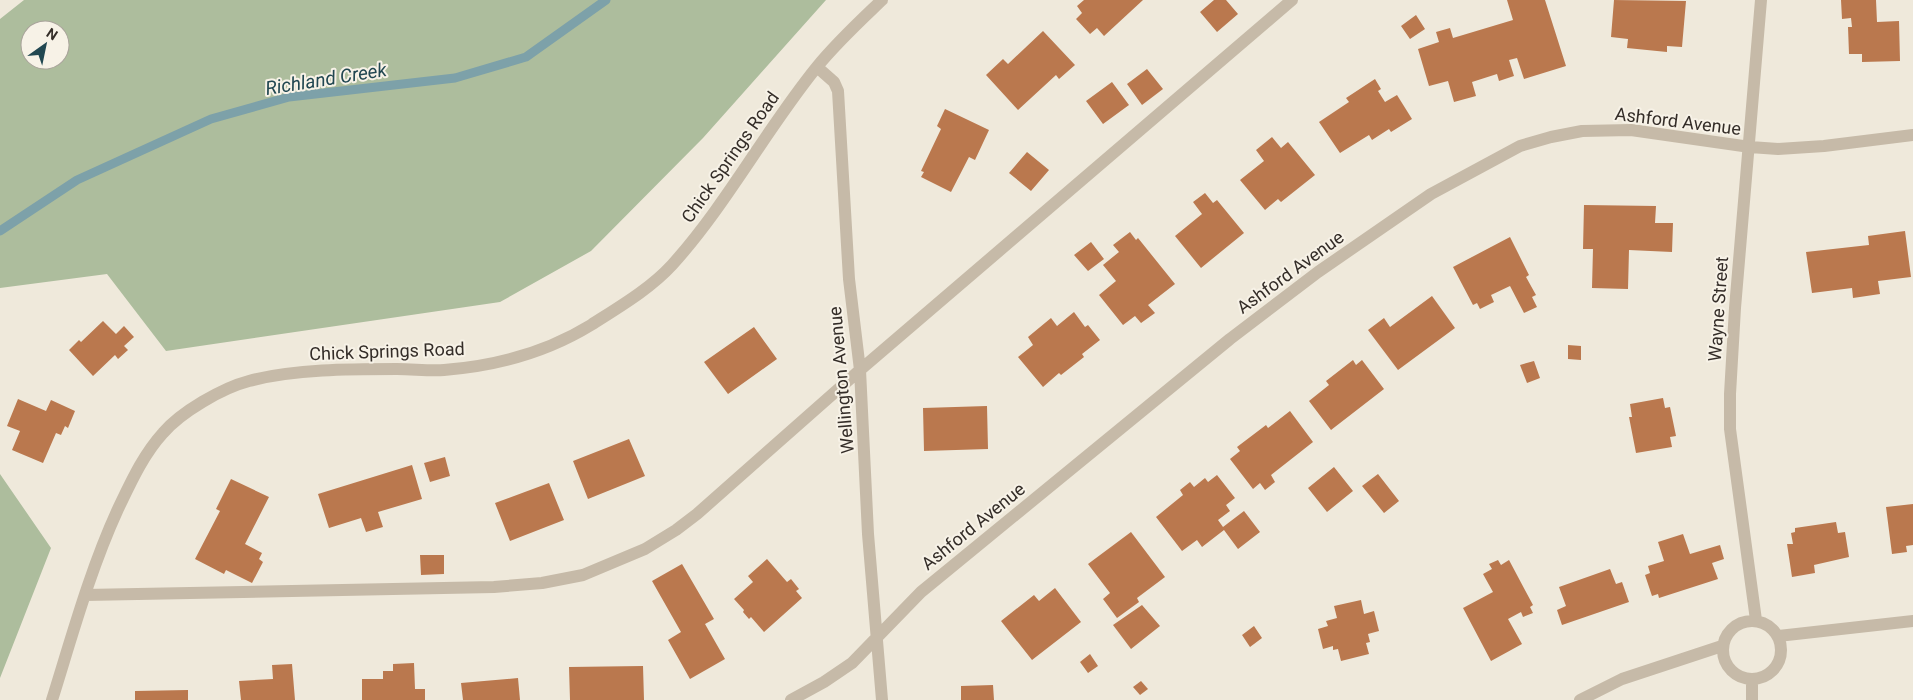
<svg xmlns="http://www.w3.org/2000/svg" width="1913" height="700" font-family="Roboto,sans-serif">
  <rect width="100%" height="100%" fill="#efe9db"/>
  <!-- green -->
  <path fill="#adbd9d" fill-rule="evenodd" d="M24 0H826L703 138 591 251 500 302 166 351 107 274 0 288V19ZM30 30H60V60H30Z
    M0 474 51 548 0 678Z"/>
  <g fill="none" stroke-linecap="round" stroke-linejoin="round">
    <!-- stream -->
    <path stroke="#7da1a9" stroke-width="9" d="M0 231 77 180 211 119 289 97 455 78 526 57 606 0"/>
  </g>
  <!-- building -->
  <path fill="#ba784e" d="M1084 0H1143L1104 36 1097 28 1090 34 1076 19 1082 13 1077 6Z
    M1214 0H1226L1238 14 1217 32 1200 12Z
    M1507 0H1545L1566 66 1524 79 1517 58 1509 60 1514 76 1499 81 1497 74 1472 82 1476 96 1454 102 1448 81 1429 86 1418 49 1439 42 1436 32 1450 28 1453 38 1513 20Z
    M1614 0 1686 1 1682 47 1667 46V52L1627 48 1628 39 1611 37Z
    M1841 0H1876L1877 22 1899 21 1900 61 1862 62V54H1849L1848 27H1852L1851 18 1842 19Z
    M1416 15 1425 29 1410 39 1401 26Z
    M1043 31 1075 65 1059 79 1056 75 1018 110 986 75 1003 59 1008 64Z
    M1147 69 1163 89 1142 105 1127 84Z
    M1375 79 1381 89 1378 91 1385 102 1397 95 1412 119 1391 132 1389 129 1372 140 1369 135 1340 153 1319 122 1349 102 1346 98Z
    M1112 82 1129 105 1103 124 1086 101Z
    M945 109 989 130 975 160 969 157 951 192 921 177 924 172 921 171 941 129 937 126Z
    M1272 137 1281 148 1288 142 1315 175 1281 202 1278 199 1265 210 1240 180 1264 161 1256 150Z
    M1027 152 1049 170 1031 191 1009 173Z
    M1205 193 1213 203 1217 200 1244 233 1201 268 1175 236 1202 214 1193 202Z
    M1584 205 1656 206 1655 223H1673L1672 252 1629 250 1628 289 1592 288 1593 249H1583Z
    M1905 231 1911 277 1878 281 1880 294 1853 298 1852 288 1812 293 1806 252 1869 245 1868 236Z
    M1130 232 1136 240 1138 238 1175 284 1148 305 1155 313 1141 323 1135 316 1123 325 1099 295 1116 281 1103 265 1119 252 1113 245Z
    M1510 237 1529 275 1526 277 1536 295 1532 297 1537 307 1524 313 1510 286 1491 295 1494 302 1480 309 1477 303 1473 305 1453 267Z
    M1091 242 1104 259 1088 271 1074 255Z
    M1432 296 1455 328 1398 370 1368 330 1384 318 1390 327Z
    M1074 312 1085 327 1088 325 1100 340 1082 354 1084 357 1061 375 1059 373 1043 387 1018 357 1033 345 1028 337 1051 318 1057 326Z
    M103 321 116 334 124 326 134 337 124 346 128 350 118 359 115 355 93 376 69 350 79 340 81 342Z
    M754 327 777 359 728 394 704 362Z
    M1568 345 1581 346V360L1568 359Z
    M1353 360 1356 365 1362 360 1384 389 1331 430 1309 401 1329 385 1326 381Z
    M1534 361 1540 378 1527 383 1520 365Z
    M1663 398 1665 408 1670 407 1676 436 1670 437 1672 447 1636 453 1629 417H1632L1630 404Z
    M18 399 46 411 51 400 75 411 68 428 65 426 61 435 56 433 43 463 12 450 20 431 7 426Z
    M987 406 988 449 924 451 923 408Z
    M1290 411 1313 442 1271 475 1275 482 1265 490 1260 483 1253 489 1230 459 1240 451 1237 447 1266 425 1268 428Z
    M629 439 645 476 588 499 573 461Z
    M445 457 450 476 430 482 424 463Z
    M412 465 422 499 378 512 383 527 366 532 361 518 329 528 318 494Z
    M1334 467 1353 491 1327 512 1308 488Z
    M1378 474 1399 501 1384 513 1362 486Z
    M1217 475 1235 498 1226 505 1230 511 1218 520 1223 527 1244 511 1260 532 1238 549 1224 530 1202 547 1197 540 1182 551 1156 517 1183 495 1180 490 1190 482 1194 487 1205 478 1208 482Z
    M231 479 269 497 245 544 262 553 259 559 263 562 252 583 226 570 224 574 195 559 220 511 216 509Z
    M549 483 564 520 510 541 495 503Z
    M1913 504V545L1906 546 1907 552 1892 554 1886 507Z
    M1836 522 1838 533 1845 532 1849 557 1814 565 1815 573 1792 577 1787 544H1793L1791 533 1795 532V528Z
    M1131 532 1165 577 1137 598 1139 602 1117 618 1103 599 1110 593 1088 564Z
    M1683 534 1690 554 1720 545 1724 559 1712 563 1718 579 1659 598 1658 594 1652 596 1645 575 1650 573 1648 566 1664 561 1658 542Z
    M420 555H444V574L421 575Z
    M767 559 787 582 791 579 799 589 796 591 802 598 764 632 751 617 749 619 743 612 744 610 734 599 753 582 748 576Z
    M1498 560 1501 565 1509 560 1533 605 1530 607 1533 613 1523 617 1521 612 1508 619 1522 644 1491 661 1463 608 1493 592 1483 574 1492 569 1489 564Z
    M682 564 714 619 705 624 725 659 690 679 668 640 681 632 652 581Z
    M1610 569 1616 584 1622 582 1629 602 1562 625 1557 610 1566 606 1559 587Z
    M1055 588 1081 622 1032 660 1001 621 1034 595 1039 601Z
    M1361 600 1364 614 1374 611 1379 631 1368 634 1370 642 1366 643 1369 654 1341 661 1338 649 1333 650V646L1323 649 1318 629 1328 626 1326 621 1337 618 1334 606Z
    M1142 605 1160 626 1131 649 1113 625Z
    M1254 626 1262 638 1250 647 1242 635Z
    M1090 654 1098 666 1088 673 1080 662Z
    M414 663 415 689H425V700H362V679H383V671H393V664Z
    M292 664 295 700H241L239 681 273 679 272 665Z
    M643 666 644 700H570L569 667Z
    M518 678 520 700H463L461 683Z
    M1141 681 1148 689 1140 695 1133 687Z
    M993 685 994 700H961V686Z
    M188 690V700H135V691Z"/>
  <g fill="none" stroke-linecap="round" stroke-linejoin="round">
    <!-- minor -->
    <path stroke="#c6baa8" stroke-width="12" d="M817 67 834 82 838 91 849 279 860 370 868 534 882 700
      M85 595 494 587 542 583 583 575 645 549 676 530 697 514 860 370 1292 0
      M1756 620 1730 429V394L1735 308 1761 0
      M1723 650a29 29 0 1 1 58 0a29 29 0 1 1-58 0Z
      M1778 636 1913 621
      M52 700C72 636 90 570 118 509 131 482 143 455 163 433 181 412 222 388 249 381 293 369 351 369 397 369 413 369 429 371 444 370 496 366 547 352 591 325 619 307 650 289 672 265 727 204 765 131 816 68 836 43 859 22 882 0
      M791 700 824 682 852 663 921 592 1230 339 1318 272 1431 194 1520 146 1551 137 1582 131 1631 130 1750 147 1778 149 1824 146 1913 135
      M1580 700 1622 679 1722 646
      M1752 700V679"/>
  </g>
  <g text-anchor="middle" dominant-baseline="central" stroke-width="4" stroke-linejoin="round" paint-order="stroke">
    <!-- street labels -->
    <g font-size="18" fill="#342d28" stroke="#f7f2e7">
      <text transform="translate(1678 121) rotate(7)">Ashford Avenue</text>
      <text transform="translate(730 157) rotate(-55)">Chick Springs Road</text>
      <text transform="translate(1290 272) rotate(-36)">Ashford Avenue</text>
      <text transform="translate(1718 309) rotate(-86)">Wayne Street</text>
      <text transform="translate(387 351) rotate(-2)">Chick Springs Road</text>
      <text transform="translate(841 380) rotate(-95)">Wellington Avenue</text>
      <text transform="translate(973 526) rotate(-39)">Ashford Avenue</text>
    </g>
    <!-- water labels -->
    <g font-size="19" font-style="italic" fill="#214751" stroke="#f7f2e7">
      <text transform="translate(326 79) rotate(-9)">Richland Creek</text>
    </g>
  </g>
  <!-- north arrow -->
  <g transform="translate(45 45) rotate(33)"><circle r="24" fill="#f7f2e7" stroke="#a9a39b"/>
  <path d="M0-4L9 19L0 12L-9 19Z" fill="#214751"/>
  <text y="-8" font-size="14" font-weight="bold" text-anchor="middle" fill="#342d28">N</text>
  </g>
</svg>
